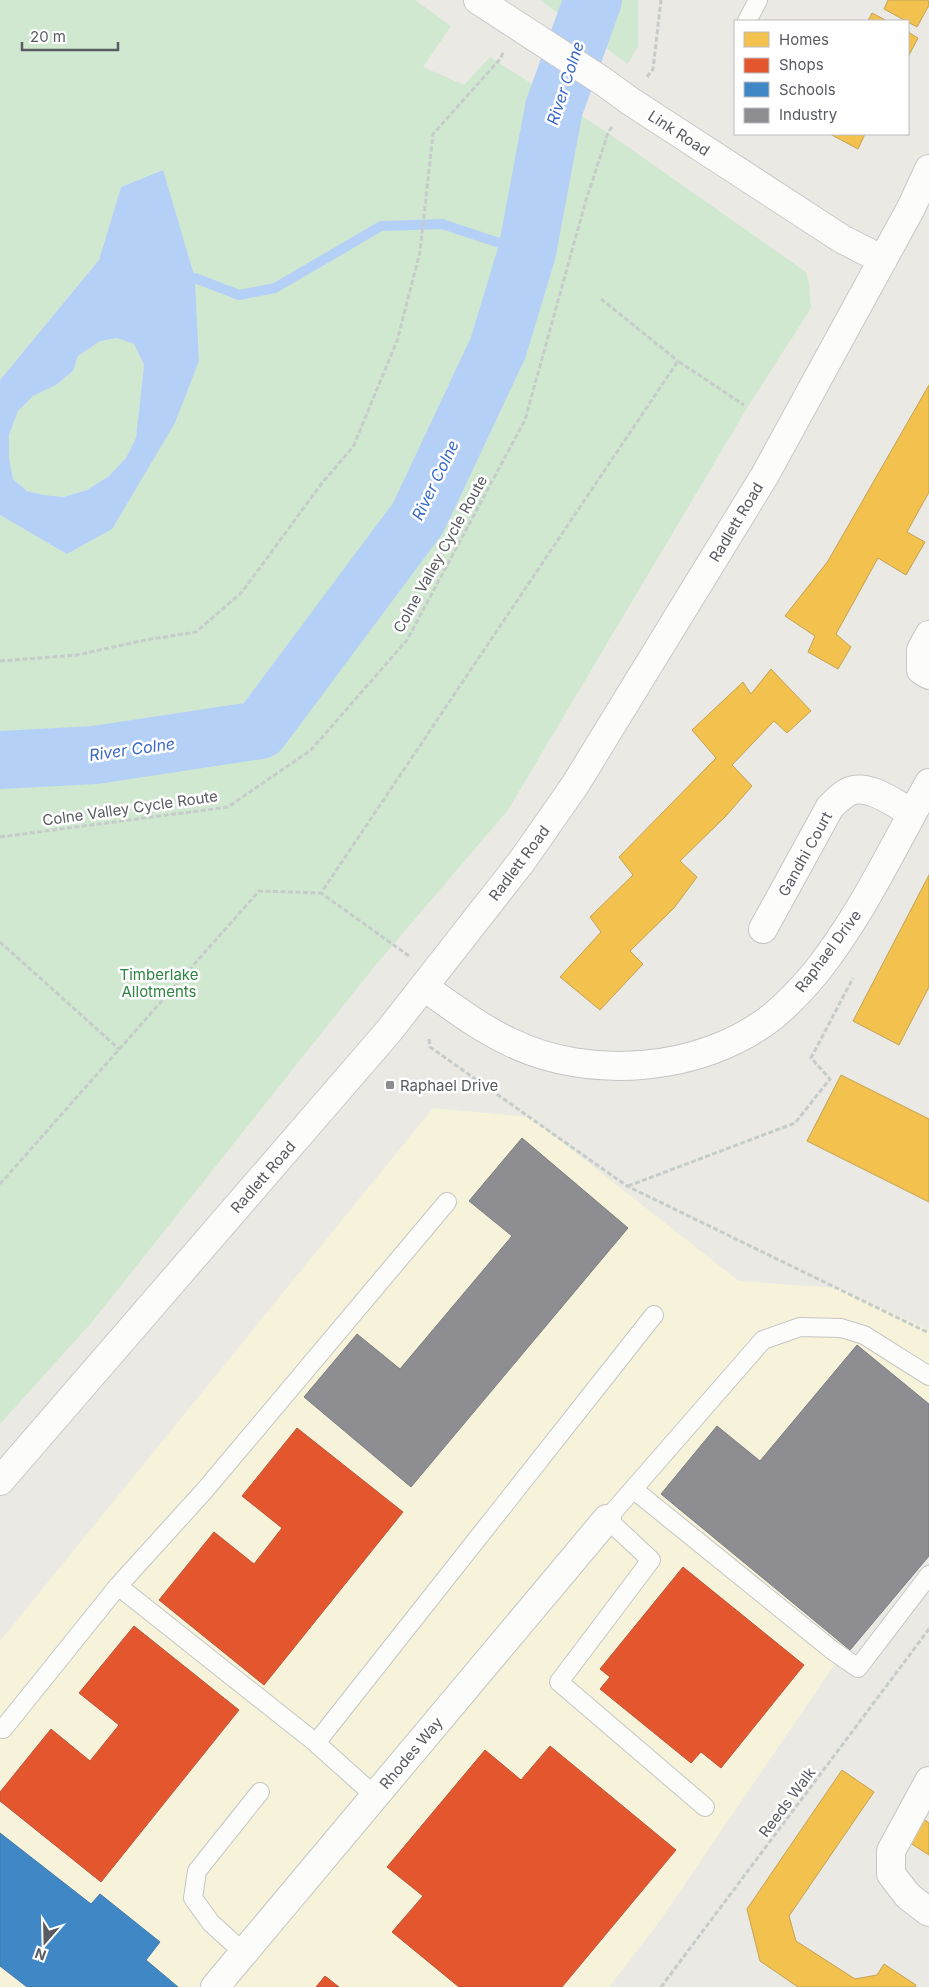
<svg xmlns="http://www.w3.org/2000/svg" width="929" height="1987" font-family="Inter,sans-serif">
  <rect width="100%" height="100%" fill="#eae9e3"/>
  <!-- commercial -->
  <path fill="#f6f3da" d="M433 1108 530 1117 739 1281 838 1288 929 1330V1526L657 1925 609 1987H0V1641Z"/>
  <!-- green -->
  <path fill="#d0e8d0" d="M0 0H415L451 26 423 67 464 85 490 57 608 133 806 272 809 283 811 308 747 408 508 810 374 967 92 1322 0 1424V515L67 554 175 423 199 360 195 278 162 170 121 187 99 260 0 380Z
    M540 0H638V46L628 64Z
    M117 338 134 344 144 365 136 439 126 458 109 476 87 490 63 497 44 495 27 491 13 479 9 458V435L18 411 33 396 56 385 73 371 78 356 100 341Z"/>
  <!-- water -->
  <path fill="#b5d0f7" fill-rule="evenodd" d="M163 170 195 278 199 361 175 423 112 529 67 554 0 515V380L99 260 121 187ZM117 338 134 344 144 365 136 438 126 458 109 476 87 490 63 497 44 495 27 491 13 479 9 458V435L18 411 33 396 56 385 73 371 78 356 100 341Z"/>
  <!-- homes -->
  <path fill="#f2c14e" stroke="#c4a254" d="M888 0H928L929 5 917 27 884 9Z
    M872 13 887 21H868Z
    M908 32 918 38 908 57Z
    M830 134H865L858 149Z
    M929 385V492L907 532 925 542 906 575 878 558 836 634 851 647 838 669 808 652 815 636 785 616 828 561Z
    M771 669 811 711 787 733 774 721 732 765 752 786 726 816 680 861 697 877 674 908 630 951 643 964 600 1010 560 977 601 932 590 917 633 875 619 857 716 758 692 730 743 682 751 694Z
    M929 875V987L899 1045 853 1021Z
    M841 1075 929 1119V1202L807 1141Z
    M842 1770 874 1792 789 1916 796 1941 855 1979 877 1975 884 1964 916 1985 915 1987H798L760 1961 747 1909Z
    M919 1816 929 1823V1855L904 1839Z"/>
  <!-- shops -->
  <path fill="#e4572e" stroke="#ba583e" d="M297 1428 403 1512 264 1685 159 1600 214 1532 254 1564 282 1528 242 1496Z
    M683 1567 804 1665 721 1768 701 1752 691 1763 600 1689 610 1677 600 1669Z
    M134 1626 239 1710 101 1882 0 1801V1792L51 1729 90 1761 119 1725 79 1693Z
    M550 1746 676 1850 562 1987H459L392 1932 423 1896 387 1867 485 1750 521 1780Z
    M325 1976 339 1987H316Z"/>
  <!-- schools -->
  <path fill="#3f88c5" stroke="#477aa7" d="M0 1833 91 1904 100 1894 160 1942 146 1960 178 1987H27L0 1966Z"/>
  <!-- industry -->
  <path fill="#8d8d92" stroke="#7d7e84" d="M522 1138 628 1228 411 1487 304 1397 357 1334 400 1369 512 1236 469 1201Z
    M857 1345 929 1404V1556L850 1650 661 1494 717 1426 760 1461Z"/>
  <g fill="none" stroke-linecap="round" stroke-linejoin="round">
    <!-- stream -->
    <path stroke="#b5d0f7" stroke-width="10" d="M195 278 239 295 275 288 381 226 442 224 527 252"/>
    <!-- river -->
    <path stroke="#b5d0f7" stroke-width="58" d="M0 760 95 755 260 730 418 518 498 348 527 252 554 108 593 0"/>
    <!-- lane casing -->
    <g stroke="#c6c5c5" stroke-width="20">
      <path id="lane" d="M747 21 758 0
        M633 1489 832 1650 858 1668 929 1575
        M118 1586 316 1743
        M3 1729 118 1586 205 1490 447 1202
        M375 1796 316 1743 654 1315
        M705 1807 559 1682 651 1560 607 1519 763 1340 800 1327 841 1328 864 1335 929 1376
        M243 1952 211 1923 193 1898 197 1871 260 1792"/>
    </g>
    <!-- street casing -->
    <g stroke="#c6c5c5" stroke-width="30">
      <path id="street" d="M929 635 921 650V670L929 675
        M763 929 830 807C835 802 841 796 848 792 868 782 895 804 912 813
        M424 987C451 1006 480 1028 510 1042 589 1081 702 1072 772 1017 788 1004 803 988 817 971 862 914 893 847 929 783
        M929 1781 891 1851V1874L908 1896 929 1912
        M215 1987 607 1519"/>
    </g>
    <!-- secondary casing -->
    <g stroke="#c8c8c8" stroke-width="30">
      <path id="secondary" d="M478 0 604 82 630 101 842 239 883 260
        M0 1481 388 1032 522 861 575 785 765 475 911 208 929 169"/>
    </g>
    <!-- path -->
    <path stroke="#c6ccca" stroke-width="3" stroke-dasharray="5 2.5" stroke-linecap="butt" d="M647 77 653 69 661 0
      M601 299 678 361
      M0 661 77 655 145 640 196 632 242 592 322 483 353 447 397 341 420 252 433 134 501 58 503 52
      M0 837 228 807 311 750 407 640 525 420 586 200 608 133 613 125
      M0 942 119 1049
      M409 956 321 893 678 361 744 405
      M429 1039 430 1047 627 1186 929 1333
      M0 1184 259 891 321 893
      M628 1186 795 1123 830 1079 811 1058 853 978
      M661 1987 929 1629"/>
    <!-- lane -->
    <use href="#lane" stroke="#fcfcfb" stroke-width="18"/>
    <!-- street -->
    <use href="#street" stroke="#fcfcfb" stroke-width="28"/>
    <!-- secondary -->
    <use href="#secondary" stroke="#fcfcfb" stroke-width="28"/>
  </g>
  <!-- markers -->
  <rect fill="#8c8d8f" stroke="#fff" stroke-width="2" x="385" y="1080" width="10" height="10" rx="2.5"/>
  <g text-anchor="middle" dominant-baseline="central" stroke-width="5" stroke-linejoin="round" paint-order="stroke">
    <!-- street labels -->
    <g font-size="15" fill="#595b62" stroke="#fff">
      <text transform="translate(679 133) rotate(33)">Link Road</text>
      <text transform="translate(736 522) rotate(-59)">Radlett Road</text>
      <text transform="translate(440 554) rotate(-61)">Colne Valley Cycle Route</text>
      <text transform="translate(130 808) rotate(-8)">Colne Valley Cycle Route</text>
      <text transform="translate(805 854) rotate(-61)">Gandhi Court</text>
      <text transform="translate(519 863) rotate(-53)">Radlett Road</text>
      <text transform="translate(828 951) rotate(-53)">Raphael Drive</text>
      <text transform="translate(263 1177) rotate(-49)">Radlett Road</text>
      <text transform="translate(411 1753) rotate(-50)">Rhodes Way</text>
      <text transform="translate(787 1802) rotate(-53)">Reeds Walk</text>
    </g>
    <!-- park labels -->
    <g font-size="15" fill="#2e8340" stroke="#fff">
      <text x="159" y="974">Timberlake<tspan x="159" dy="17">Allotments</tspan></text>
    </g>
    <!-- poi labels -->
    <g font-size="15" fill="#595b62" stroke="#fff" text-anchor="start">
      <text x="400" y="1085">Raphael Drive</text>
    </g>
    <!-- water labels -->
    <g font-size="16" font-style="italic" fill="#3a69c9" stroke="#fff">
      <text transform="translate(565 83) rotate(-72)">River Colne</text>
      <text transform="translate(435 480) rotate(-64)">River Colne</text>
      <text transform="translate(132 749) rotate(-8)">River Colne</text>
    </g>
  </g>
  <!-- legend -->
  <rect x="734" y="20" width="175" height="115" fill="#ffffff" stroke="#bdbdc0"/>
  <rect x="744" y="32" width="25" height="15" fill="#f2c14e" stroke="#bdbdc0"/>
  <text x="779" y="45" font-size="15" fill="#595b62">Homes</text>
  <rect x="744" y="58" width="25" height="15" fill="#e4572e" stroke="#bdbdc0"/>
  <text x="779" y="70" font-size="15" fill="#595b62">Shops</text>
  <rect x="744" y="82" width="25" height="15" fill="#3f88c5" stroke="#bdbdc0"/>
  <text x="779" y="95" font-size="15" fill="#595b62">Schools</text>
  <rect x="744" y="108" width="25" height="15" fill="#8d8d92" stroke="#bdbdc0"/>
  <text x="779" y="120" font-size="15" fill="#595b62">Industry</text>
  <!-- north arrow -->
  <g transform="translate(45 1942) rotate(200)" stroke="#ffffff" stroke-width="4" paint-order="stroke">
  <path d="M0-4L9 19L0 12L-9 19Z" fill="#595b62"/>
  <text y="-8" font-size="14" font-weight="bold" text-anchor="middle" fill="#595b62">N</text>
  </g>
  <!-- scale -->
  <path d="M22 42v8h96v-8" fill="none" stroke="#595b62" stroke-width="2.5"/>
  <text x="30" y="42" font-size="15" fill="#595b62" stroke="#ffffff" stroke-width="4" paint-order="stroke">20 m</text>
</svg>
